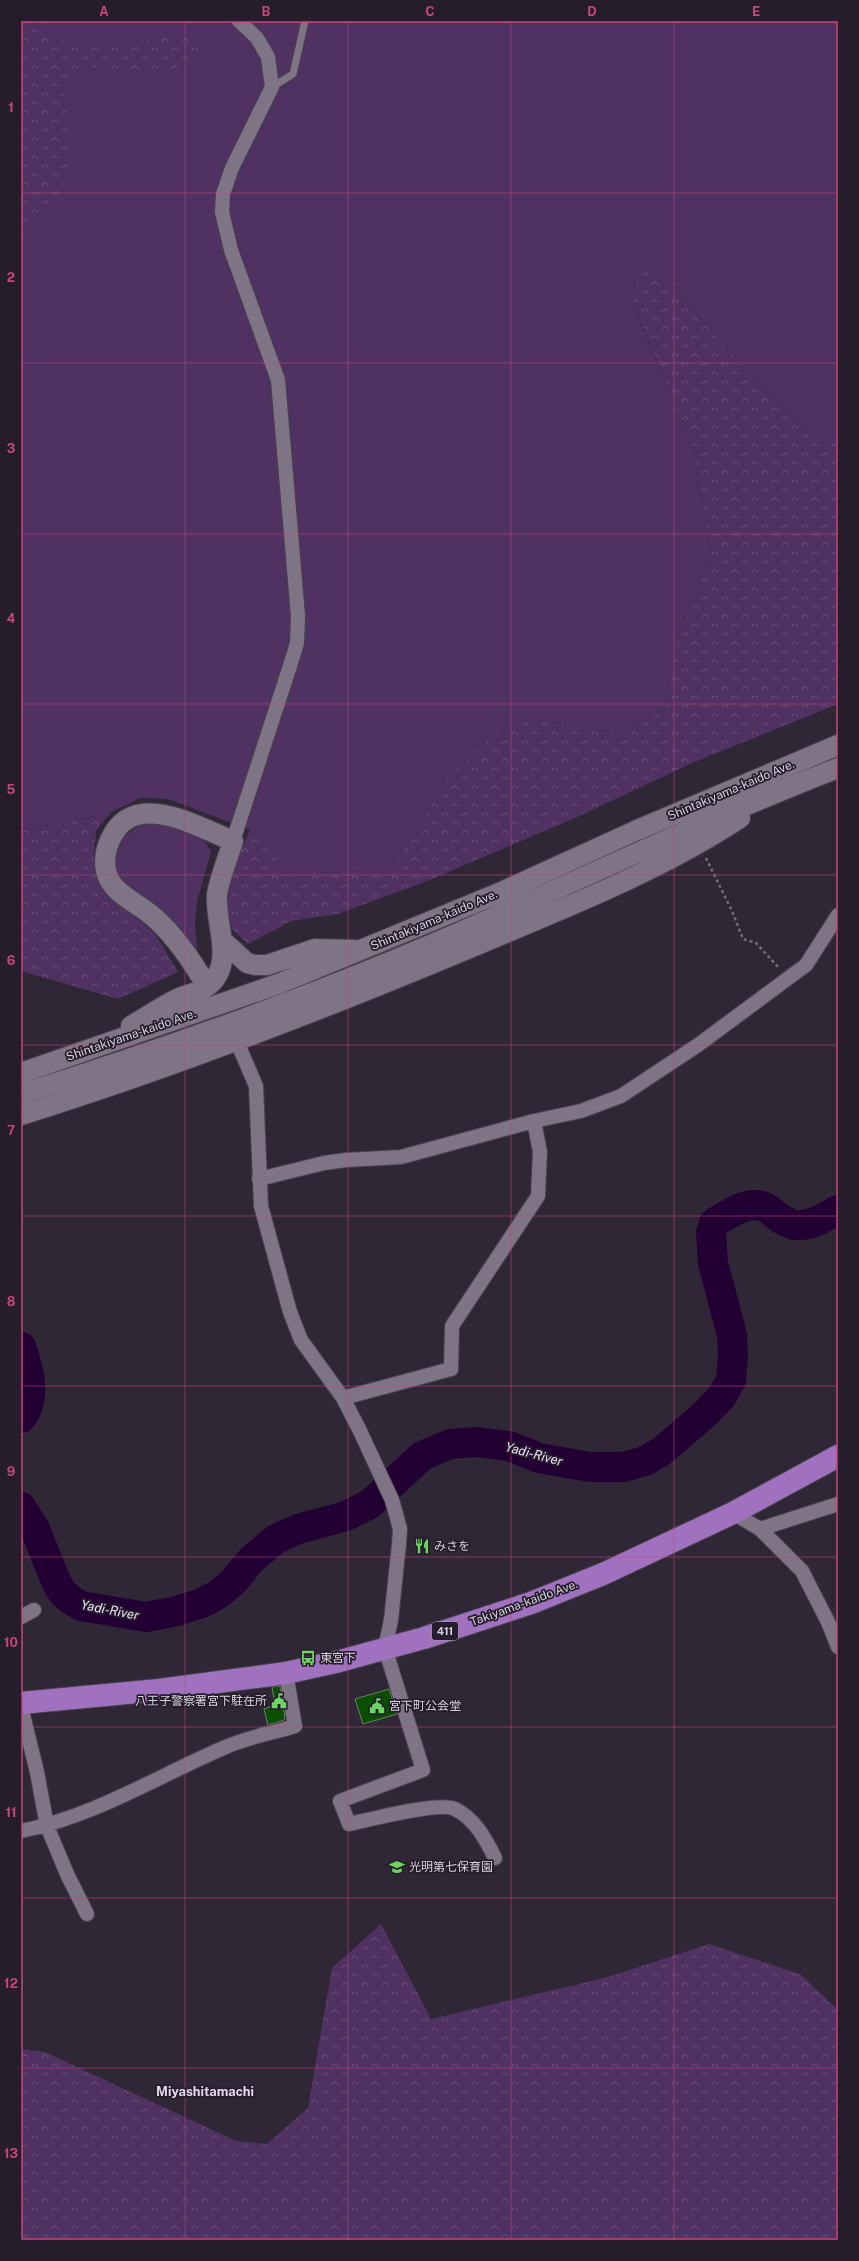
<svg xmlns="http://www.w3.org/2000/svg" width="859" height="2261" font-family="'Public Sans','Noto Sans JP',sans-serif">
  <defs>
    <pattern id="forest-crowns" width="20" height="18" patternUnits="userSpaceOnUse"><rect width="20" height="18" fill="#4f3162"/><path d="M2 6a3 3 0 1 1 6 0M12 15a3 3 0 1 1 6 0" fill="none" stroke="#684e78"/></pattern>
  </defs>
  <rect width="100%" height="100%" fill="#2f2736"/>
  <!-- green -->
  <path fill="#4f3162" d="M21 21H838V439L812 434 777 402 702 321 670 280 638 265 633 305 693 448 711 558 679 634 664 708 622 734 533 719 407 846 387 870 320 873 287 880 271 847 250 830 168 799 140 798 110 813 24 830 21 829Z
    M162 822 203 837 211 852 197 901 195 923 198 960C186 944 174 926 161 911 148 899 128 891 119 877 105 856 124 831 144 824 149 822 157 823 162 822Z"/>
  <!-- forest -->
  <path fill="url(#forest-crowns)" d="M21 21H42L73 48 196 34 212 53 162 74 84 66 64 89 72 167 57 198 21 242Z
    M638 264 670 280 702 321 777 402 812 434 838 439V704L692 763 575 818 427 881 338 914 291 921 248 944 232 929 226 900 239 855 250 830 271 846 287 880 320 873 387 870 407 846 449 775 494 734 533 719 622 734 664 708 679 634 711 558 693 448 633 304Z
    M110 813 96 831 94 859 101 886 156 935 178 972 118 999 21 971V829L24 830Z
    M381 1924 431 2019 608 1977 709 1944 800 1974 838 2010V2240H21V2049L45 2052 236 2141 267 2144 308 2108 332 1968Z"/>
  <g fill="none" stroke-linecap="round" stroke-linejoin="round">
    <!-- river -->
    <path stroke="#220034" stroke-width="30" d="M21 1347C29 1368 37 1399 21 1418
      M21 1507 35 1529 55 1579 62 1592 71 1600 81 1606 146 1617 177 1611 202 1603 217 1595 232 1583 252 1559 276 1539 298 1529 346 1516 370 1504 422 1456 450 1444 476 1442 509 1446 539 1458 590 1467H623L645 1461 662 1451 705 1414 722 1396 731 1380 733 1356 732 1335 713 1263 711 1233 714 1223C730 1213 753 1196 771 1211 778 1217 785 1223 795 1225 810 1227 825 1217 838 1210"/>
  </g>
  <!-- building -->
  <path fill="#0a4f00" stroke="#707e6e" d="M280 1686 285 1718 284 1720 268 1725 264 1709 275 1705 272 1687Z
    M389 1689 397 1714 363 1724 355 1699Z"/>
  <g fill="none" stroke-linecap="round" stroke-linejoin="round">
    <!-- lane casing -->
    <g stroke="#49424e" stroke-width="9">
      <path id="lane" d="M272 87 293 74 305 21"/>
    </g>
    <!-- street casing -->
    <g stroke="#49424e" stroke-width="16">
      <path id="street" d="M233 841 290 666 297 643 298 616 278 380 231 250 222 212 223 194 232 168 272 87 268 57 257 38 239 21
        M237 1042 256 1086 261 1206 290 1312 301 1340 343 1398 360 1431 392 1500 396 1514 400 1529 399 1544 391 1620 385 1648 423 1770 340 1801 349 1824C368 1820 440 1801 455 1809 475 1819 485 1838 495 1858
        M259 1179 324 1163 346 1160 401 1157 534 1121 581 1111 621 1096 698 1045 806 965 838 915
        M343 1398 451 1369 452 1326 538 1196 540 1152 534 1121
        M733 1513 760 1529 838 1504
        M760 1529 802 1571 828 1622 838 1647
        M21 1617 34 1610
        M21 1707 37 1772 47 1826 67 1874 87 1914
        M21 1831C96 1816 159 1775 228 1746 249 1737 273 1733 295 1726L286 1673"/>
    </g>
    <!-- secondary casing -->
    <g stroke="#49424e" stroke-width="22">
      <path id="secondary" d="M223 941 247 963 255 965H267L315 949 354 950
        M131 1026C147 1017 162 1006 179 998 189 994 201 992 209 985 236 962 214 922 217 894 220 877 228 858 233 841 196 826 133 788 110 840 104 853 103 869 110 881 118 895 138 904 150 914 171 931 186 952 200 975
        M21 1073 278 984 499 893 635 831 838 745
        M21 1094C158 1051 296 1002 428 946 565 887 699 822 838 768
        M21 1115C175 1067 324 1009 472 947 564 908 658 872 740 818"/>
    </g>
    <!-- highway casing -->
    <g stroke="#49424e" stroke-width="24">
      <path id="highway" d="M21 1703 159 1690 286 1673 340 1661 424 1638 531 1603 603 1574 733 1513 838 1456"/>
    </g>
    <!-- path -->
    <path stroke="#746d7a" stroke-width="2.5" stroke-dasharray="3 3" stroke-linecap="butt" d="M706 858 732 911 743 939 756 943 779 968"/>
    <!-- lane -->
    <use href="#lane" stroke="#7e7486" stroke-width="7"/>
    <!-- street -->
    <use href="#street" stroke="#7e7486" stroke-width="14"/>
    <!-- secondary -->
    <use href="#secondary" stroke="#7e7486" stroke-width="20"/>
    <!-- highway -->
    <use href="#highway" stroke="#9f71bf" stroke-width="22"/>
  </g>
  <!-- grid -->
  <path fill="none" stroke="#c7467b" stroke-width="1" stroke-opacity="0.55" d="M185 21V2240M348 21V2240M511 21V2240M674 21V2240M21 193H838M21 363H838M21 534H838M21 704H838M21 875H838M21 1045H838M21 1216H838M21 1386H838M21 1557H838M21 1727H838M21 1898H838M21 2068H838"/>
  <!-- icons -->
  <defs>
    <g id="restaurant-bare" transform="scale(1.2)"><path d="M-5-6h1v4h1v-4h1v4h1v-4h1v5L-1.5 .5V6h-2V.5L-5-1ZM5-6V6H3V1.5H1.5Q1.5-4 5-6Z" fill="#6ed360" stroke="#261d2c" stroke-width="2.5" paint-order="stroke"/></g>
    <g id="bus-bare" transform="scale(1.2)"><path d="M-5-6H5V4H4V6H2V4H-2V6H-4V4H-5ZM-3.5-4V0h7V-4ZM-3.5 1.2v1.5H-2V1.2ZM2 1.2v1.5H3.5V1.2Z" fill="#6ed360" stroke="#261d2c" stroke-width="2.5" paint-order="stroke"/></g>
    <g id="civic-bare" transform="scale(1.2)"><path d="M-.6-6.5H3V-4.5H.6V-3L4-1V1h2V6H-6V1h2V-1L-.6-3ZM-1.2 2.5V6h2.4V2.5Z" fill="#6ed360" stroke="#261d2c" stroke-width="2.5" paint-order="stroke"/></g>
    <g id="school-bare" transform="scale(1.2)"><path d="M0-5L7-2L0 1L-7-2ZM-4 1L0 2.5L4 1V4Q0 6-4 4Z" fill="#6ed360" stroke="#261d2c" stroke-width="2.5" paint-order="stroke"/></g>
  </defs>
  <g fill-rule="evenodd">
    <use href="#restaurant-bare" x="422" y="1546"/>
    <use href="#bus-bare" x="308" y="1658"/>
    <use href="#civic-bare" x="279" y="1701"/>
    <use href="#civic-bare" x="377" y="1706"/>
    <use href="#school-bare" x="397" y="1867"/>
  </g>
  <g text-anchor="middle" dominant-baseline="central" stroke-width="3.5" stroke-linejoin="round" paint-order="stroke">
    <!-- shield labels -->
    <rect fill="#261d2c" stroke="#a19ba6" stroke-width="1" x="432" y="1622" width="26" height="18" rx="3"/>
    <g font-size="11" font-weight="bold" fill="#d6d1db">
      <text x="445" y="1631">411</text>
    </g>
    <!-- street labels -->
    <g font-size="12" fill="#d6d1db" stroke="#261d2c">
      <text transform="translate(731 790) rotate(-23)">Shintakiyama-kaido Ave.</text>
      <text transform="translate(434 920) rotate(-23)">Shintakiyama-kaido Ave.</text>
      <text transform="translate(131 1035) rotate(-19)">Shintakiyama-kaido Ave.</text>
      <text transform="translate(524 1603) rotate(-20)">Takiyama-kaido Ave.</text>
    </g>
    <!-- poi labels -->
    <g font-size="12" fill="#d6d1db" stroke="#261d2c" text-anchor="start">
      <text x="434" y="1546">みさを</text>
      <text x="320" y="1658">東宮下</text>
      <text x="267" y="1701" text-anchor="end">八王子警察署宮下駐在所</text>
      <text x="389" y="1706">宮下町公会堂</text>
      <text x="409" y="1867">光明第七保育園</text>
    </g>
    <!-- water labels -->
    <g font-size="13" font-style="italic" fill="#e8ddf2" stroke="#261d2c">
      <text transform="translate(534 1454) rotate(15)">Yadi-River</text>
      <text transform="translate(110 1610) rotate(11)">Yadi-River</text>
    </g>
    <!-- neighbourhood labels -->
    <g font-size="13" font-weight="bold" fill="#e4d8ec" stroke="#261d2c">
      <text x="205" y="2091">Miyashitamachi</text>
    </g>
  </g>
  <!-- border -->
  <rect width="859" height="2261" fill="none" stroke="#261d2c" stroke-width="44"/>
  <rect x="22" y="22" width="815" height="2217" fill="none" stroke="#c7467b" stroke-width="1.5"/>
  <g font-size="13" text-anchor="middle" font-weight="bold" fill="#c7467b">
    <text x="104" y="16">A</text>
    <text x="266" y="16">B</text>
    <text x="430" y="16">C</text>
    <text x="592" y="16">D</text>
    <text x="756" y="16">E</text>
    <text x="11" y="112">1</text>
    <text x="11" y="282">2</text>
    <text x="11" y="453">3</text>
    <text x="11" y="623">4</text>
    <text x="11" y="794">5</text>
    <text x="11" y="965">6</text>
    <text x="11" y="1135">7</text>
    <text x="11" y="1306">8</text>
    <text x="11" y="1476">9</text>
    <text x="11" y="1647">10</text>
    <text x="11" y="1817">11</text>
    <text x="11" y="1988">12</text>
    <text x="11" y="2158">13</text>
  </g>
</svg>
